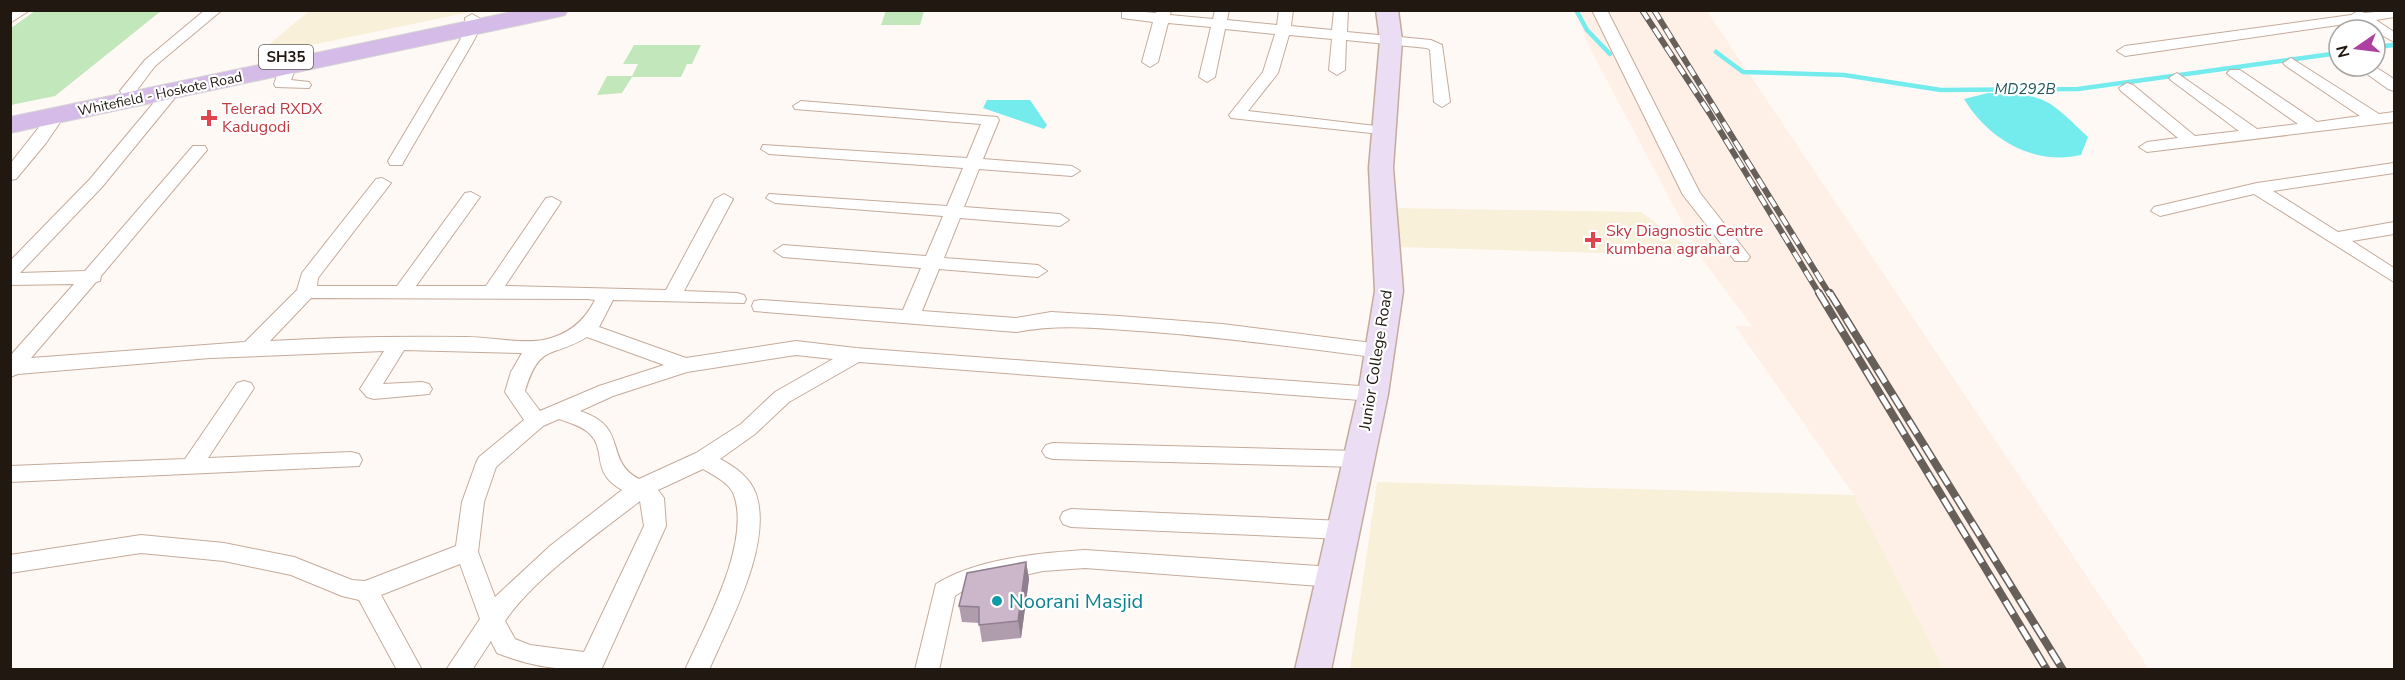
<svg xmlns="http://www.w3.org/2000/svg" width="2405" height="680" font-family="'Nunito Sans',sans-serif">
  <rect width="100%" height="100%" fill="#fff9f6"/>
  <!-- built -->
  <path fill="#fef0e7" d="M1578 11H1707L2149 669H1944L1854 495 1735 326H1752L1700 256 1585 39Z"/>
  <!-- education -->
  <path fill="#f9f0da" d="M310 10H475V11L254 57Z
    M1394 208 1641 212 1700 256 1396 247Z
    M1377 482 1854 495 1944 669H1350Z"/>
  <!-- green -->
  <path fill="#c1e7ba" d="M886 10H924V11L920 25H881Z
    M35 11V10L161 11 55 96 11 105V28Z
    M634 45H701L692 64H687L681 77H632L622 93 597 95 607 76H632L638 64H623Z"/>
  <!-- water -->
  <path fill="#74ebec" d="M1988 93C2046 94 2047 98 2088 137L2081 155C2034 166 1988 139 1964 99Z
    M987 100H1030L1047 125 1044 129 983 108Z"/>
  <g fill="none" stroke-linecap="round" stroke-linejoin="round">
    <!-- stream -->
    <path stroke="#74ebec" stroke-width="4.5" d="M1576 10 1587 30 1610 54
      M2375 47 2394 45
      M1716 52 1743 72 1844 75 1941 90 2078 89 2339 53"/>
    <!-- street casing -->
    <g stroke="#c4ab9a" stroke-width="2">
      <path id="street" d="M13 10H30L10 23Z
        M205 10H222L155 66 134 94H122L120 91 145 60Z
        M1122 10 1156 13 1157 10H1171L1170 15 1213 19 1215 10H1229L1227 20 1277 25 1279 10H1293L1291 26 1332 30 1334 10H1348L1347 32 1431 40 1442 45 1450 102 1442 107 1434 102 1430 50 1427 48 1346 40 1345 70 1337 75 1329 70 1332 39 1289 35 1278 73 1248 111 1384 127 1390 129 1392 132 1390 135 1231 118 1229 115 1263 72 1275 34 1225 29 1215 77 1207 82 1199 77 1211 27 1168 23 1158 62 1150 67 1142 62 1153 22 1122 18Z
        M1592 10H1607L1700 193 1747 253 1750 257 1747 261H1735L1683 195Z
        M2394 10V17L2376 20 2394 32V42L2359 22 2125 56 2117 51 2125 46 2351 15 2358 11 2365 13Z
        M472 14 479 18 480 28 473 42 404 161 402 165H390L388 161 459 42 466 28 465 18Z
        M2291 58 2379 114 2394 112V122L2147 152 2139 147 2147 142 2178 138 2121 91 2119 88 2127 83 2133 85 2195 136 2239 131 2172 81 2169 78 2177 73 2257 129 2298 124 2230 76 2227 73 2230 70H2240L2317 122 2360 116 2286 66 2283 63Z
        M288 62 296 67 291 80 309 82 311 85 309 88 276 87 274 84 280 67Z
        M2356 66H2374L2394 79V91L2388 89Z
        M172 86 180 91 178 94 102 187 20 273 85 271 193 146H205L207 150 101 276 100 281 96 282 31 358 245 342 297 290 302 273 376 179 382 178 391 183 318 278 317 286H397L465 193 471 192 480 197 416 286H486L546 198 552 197 561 202 505 286 666 290 715 199 724 194 733 199 684 291 737 293 744 295 746 299 744 303 613 300 599 327 686 358 796 341 856 348 1373 387 1380 389 1383 394 1380 399 1373 401 859 362 789 402 755 434 720 459C735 467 750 477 756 494 773 545 729 623 709 670H685C705 625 751 544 734 495 730 483 713 475 703 469L658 490 664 498 666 526 601 670C561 670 535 668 497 653L491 641 472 670H446L480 619 460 564 381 595 422 670H397L359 600 342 596 291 575 224 561 141 553 10 573V555L141 535 224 543 294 557 352 580 365 581 456 546 462 502 476 463 479 457 524 420 505 392 511 372 522 353 404 350 383 384 422 382 429 384 432 389 429 394 374 399 367 397 360 389 384 351 210 358 18 374 10 377V356L74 284 10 285V261L90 179 166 88ZM311 298 588 299 595 300C584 322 568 335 543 340 522 344 489 337 466 337 401 336 335 337 270 341ZM587 337 664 365 599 386 540 411 525 391C540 342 551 359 587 337ZM796 355 833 359 775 392 741 424 696 453 639 479C603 460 630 427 580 411L613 396 687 372ZM559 419C570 423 582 426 590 434 607 451 590 472 622 490L550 546 495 597 478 552 484 502 496 467 543 426ZM640 501 644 526 584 652 530 645 515 639 505 621C534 578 599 533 640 501Z
        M801 101 997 117 999 120 983 159 1072 166 1080 171 1072 176 979 169 964 207 1060 214 1069 220 1060 226 960 218 944 258 1038 265 1047 271 1038 277 939 269 922 311 1016 318 1051 312 1119 316 1222 324 1380 344 1387 346 1390 351 1387 356 1380 358C1304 348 1229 338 1153 332 1105 329 1063 323 1016 332L754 311 752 306 754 301 761 300 903 310 921 268 783 257 774 251 783 245 926 256 943 216 775 203 766 198 769 194 947 206 963 168 769 154 761 149 763 145 967 158 981 124 795 109 793 106Z
        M57 110 65 115 46 143 16 179 10 180V164L51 112Z
        M2394 163V173L2273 191 2338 232 2394 222V234L2352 241 2394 268V282L2254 194 2160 216 2151 211 2154 207 2257 183Z
        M244 381 251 383 254 388 208 458 351 452 359 454 362 460 359 466 10 482V466L185 459 237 383Z
        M1053 443 1358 451 1366 453 1369 459 1366 465 1358 467 1053 459 1046 457 1042 451 1046 445Z
        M1071 509 1343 521 1351 524 1354 530 1351 536 1343 539 1071 527 1063 524 1060 518 1063 512Z
        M1085 550 1333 567 1341 570 1345 577 1341 584 1333 587 1085 568 1043 571 967 588 955 596 939 670H915L936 584C976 559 1038 553 1085 550Z"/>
    </g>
    <!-- secondary casing -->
    <g stroke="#c4ab9a" stroke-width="3">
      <path id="secondary" d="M1376 10H1398L1402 40 1393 168 1403 291 1388 394 1331 670H1295L1358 394 1375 291 1369 168 1380 40Z"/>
    </g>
    <!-- primary casing -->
    <g stroke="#d7d5d4" stroke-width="2">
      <path id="primary" d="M521 10H568L565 15 557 17 10 133V117Z"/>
    </g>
    <!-- street -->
    <use href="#street" fill="#fff" fill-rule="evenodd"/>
    <!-- secondary -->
    <use href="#secondary" fill="#eaddf4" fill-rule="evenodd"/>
    <!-- primary -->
    <use href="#primary" fill="#d4bbe8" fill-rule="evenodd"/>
    <!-- rail-far1 casing -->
    <g stroke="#675f5a" stroke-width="6">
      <path id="rail-far1" d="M1642 10 1710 114 1820 295
        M1654 10 1830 295"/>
    </g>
    <!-- rail casing -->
    <g stroke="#675f5a" stroke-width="8">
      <path id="rail" d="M1819 293 2047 670
        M1830 293 2063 670"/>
    </g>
    <!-- rail-far1 -->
    <use href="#rail-far1" stroke="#fff" stroke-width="4" stroke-dasharray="11" stroke-linecap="butt"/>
    <!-- rail -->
    <use href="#rail" stroke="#fff" stroke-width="5" stroke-dasharray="15" stroke-linecap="butt"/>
  </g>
  <!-- wall -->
  <path fill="#af9dae" d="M1026 562 1029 579 1021 638 982 642 979 623 962 622 959 606Z"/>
  <!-- shaded-wall -->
  <path fill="#8f7f8d" d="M1026 562 1029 579 1021 638 1018 621Z"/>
  <!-- building -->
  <path fill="#ccb6ca" stroke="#8f7f8d" stroke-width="1.5" d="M1026 562 1018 621 979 625V607L959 606 967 573Z"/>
  <!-- markers -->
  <g fill="#e0444e" stroke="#fff" stroke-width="2">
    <path d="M206 109h6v6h6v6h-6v6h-6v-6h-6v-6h6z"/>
    <path d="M1590 231h6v6h6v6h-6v6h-6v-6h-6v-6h6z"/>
  </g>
  <circle fill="#0f9aa8" stroke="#fff" stroke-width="2" cx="997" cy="601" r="6"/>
  <g text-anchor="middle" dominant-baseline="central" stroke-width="4.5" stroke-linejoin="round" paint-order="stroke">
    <!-- far-street labels -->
    <g font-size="14" fill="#211812" stroke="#fff">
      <text transform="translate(160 94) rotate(-12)">Whitefield - Hoskote Road</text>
    </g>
    <!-- shield labels -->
    <rect fill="#fff" stroke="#645d59" stroke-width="1.5" x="259" y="45" width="54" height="24" rx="4.5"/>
    <g font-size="15" font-weight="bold" fill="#211812">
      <text x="286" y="57">SH35</text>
    </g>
    <!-- far-water labels -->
    <g font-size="15" font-style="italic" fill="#215556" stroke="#fff">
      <text x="2025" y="89">MD292B</text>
    </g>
    <!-- health labels -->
    <g font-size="16" fill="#be3a42" stroke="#fff" text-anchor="start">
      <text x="222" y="109">Telerad RXDX<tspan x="222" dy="18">Kadugodi</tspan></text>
      <text x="1606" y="231">Sky Diagnostic Centre<tspan x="1606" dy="18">kumbena agrahara</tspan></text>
    </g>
    <!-- street labels -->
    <g font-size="16" fill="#211812" stroke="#fff">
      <text transform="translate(1376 360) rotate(-81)">Junior College Road</text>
    </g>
    <!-- near-culture labels -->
    <g font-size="20" fill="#0d838f" stroke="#fff" text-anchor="start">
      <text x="1009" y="601">Noorani Masjid</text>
    </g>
  </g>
  <!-- border -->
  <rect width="2405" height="680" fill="none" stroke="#211812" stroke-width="24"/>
  <!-- north arrow -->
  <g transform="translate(2357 48) rotate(256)"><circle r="28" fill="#ffffff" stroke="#a6a3a0" stroke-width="1.5"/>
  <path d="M0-4.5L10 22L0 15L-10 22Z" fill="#ad41a1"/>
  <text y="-9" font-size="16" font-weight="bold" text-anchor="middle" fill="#211812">N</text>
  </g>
</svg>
